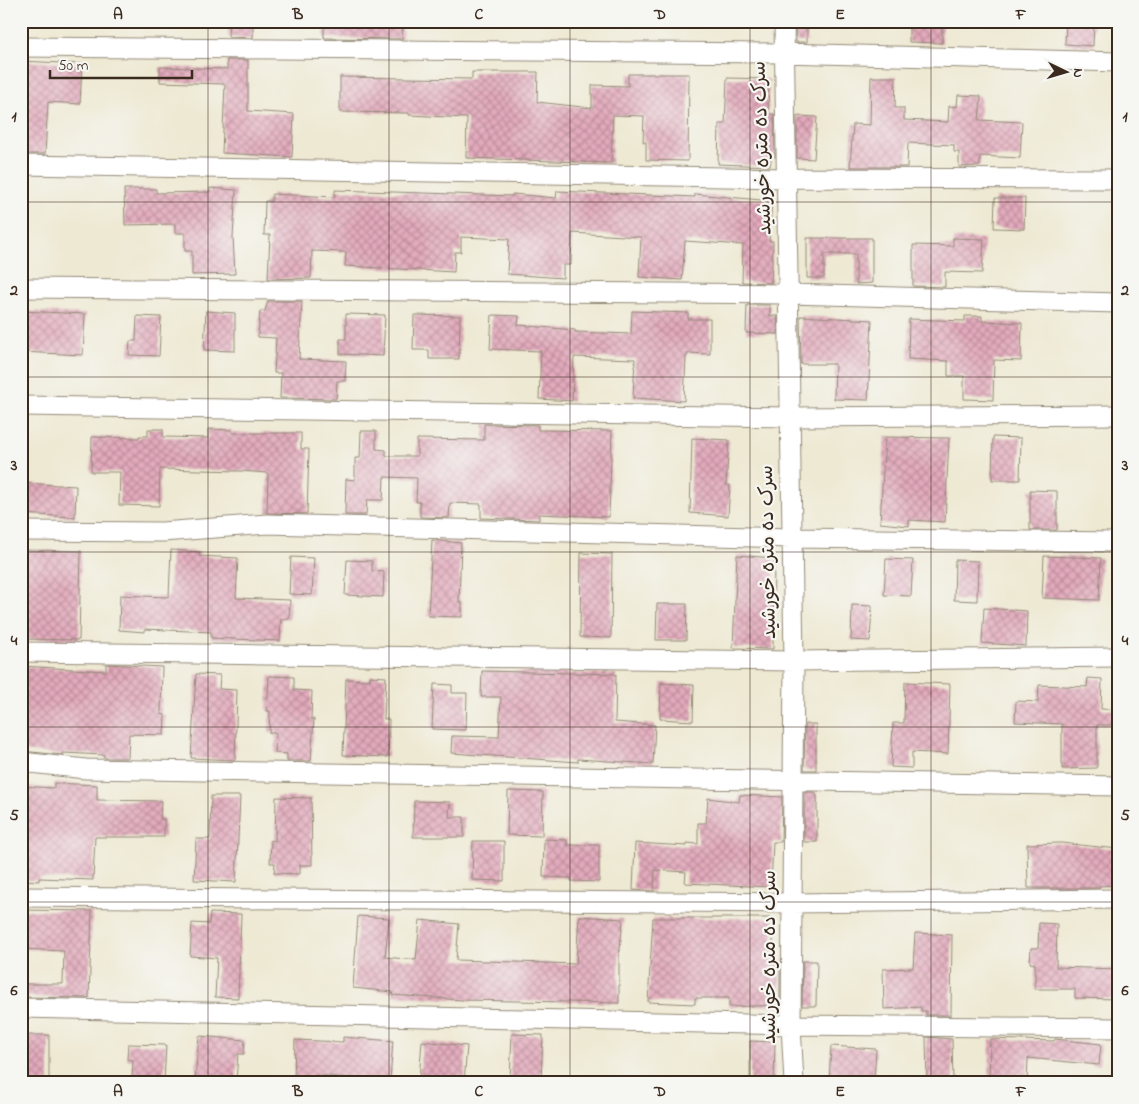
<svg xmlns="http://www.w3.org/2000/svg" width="1139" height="1104" font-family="'Indie Flower','Playpen Sans Arabic',sans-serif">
  <defs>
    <pattern id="building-cross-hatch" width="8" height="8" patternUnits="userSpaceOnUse" patternTransform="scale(1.25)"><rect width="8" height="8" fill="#e3abbd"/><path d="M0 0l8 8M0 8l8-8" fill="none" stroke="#b98b99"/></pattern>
  </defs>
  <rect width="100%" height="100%" fill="#f6f6f2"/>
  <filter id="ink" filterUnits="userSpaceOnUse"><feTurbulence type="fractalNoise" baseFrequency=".02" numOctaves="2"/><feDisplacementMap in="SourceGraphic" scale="10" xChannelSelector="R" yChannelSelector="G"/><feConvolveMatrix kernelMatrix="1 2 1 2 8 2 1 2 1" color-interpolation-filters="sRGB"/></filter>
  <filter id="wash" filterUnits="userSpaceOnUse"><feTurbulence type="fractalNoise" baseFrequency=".0096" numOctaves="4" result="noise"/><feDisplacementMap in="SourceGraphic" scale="20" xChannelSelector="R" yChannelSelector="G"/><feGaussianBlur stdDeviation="1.12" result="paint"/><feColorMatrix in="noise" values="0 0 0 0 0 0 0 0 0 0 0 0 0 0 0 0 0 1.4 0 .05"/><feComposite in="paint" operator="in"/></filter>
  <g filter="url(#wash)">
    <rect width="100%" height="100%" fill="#eee9d3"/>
    <g id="blocks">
      <!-- building -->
      <path fill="url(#building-cross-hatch)" d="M229 21H253V38L228 37Z
        M324 21H403L402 39 324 38Z
        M795 21H807V42H796Z
        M909 21H942V43L909 42Z
        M1066 21H1094L1093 46 1065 44Z
        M227 60H248V111L294 114 292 157 222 153 225 84 160 82V67L227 69Z
        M21 61 82 64 80 104 48 102 45 154H21Z
        M472 72H538L537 102 592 108V85L628 86V74H689L688 161 646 160V142H643L644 116 613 115 611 163 466 158 467 118 409 115V113L340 112V77L472 79Z
        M871 77H896L895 108H904V120L948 122 949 106 957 107 958 95 981 96 979 120 1022 122 1020 158 980 156V166L959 167V152H954V145L908 143 907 167H850L853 124 870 125Z
        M727 78 769 79 768 114H774L775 157 771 156 770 166 718 164 719 124H725Z
        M797 116 817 117 814 159 797 158Z
        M210 188 236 190 233 237 235 274 192 275V251H185V233H175V224L125 225 124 189H156V193L210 192Z
        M335 190 512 196 513 194 556 198 557 191 695 197V194L772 201 769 241H773L771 283 742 282 743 245 685 241 682 280 639 277 641 237 572 233 571 265H563V278L507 274 509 239 461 237V252H455L454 272 345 266 346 252 312 251 311 278 268 279 270 235H264L265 201H272V194L335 197Z
        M995 198H1025L1024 229 994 228Z
        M807 238H872V283L856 284V254H824V278H807Z
        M953 238 984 239 982 273 945 272V287L913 286V245L953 246Z
        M268 301H302L299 359 346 361 345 381H337L336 399 280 398 281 373H274L276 338 258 337 260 311H265Z
        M747 305H770V316H777L778 334 746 333Z
        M21 311 85 314 83 355 21 352Z
        M206 311 235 313V351L204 350Z
        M632 311 688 313V319H710V354L688 353 686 357 684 401 633 398 635 359 574 357 572 401 539 399 541 351 490 349 492 315 519 316 518 325 575 330V332L631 334Z
        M346 314 385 315 383 356 340 354V339H346Z
        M414 315 460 316 459 359H429V350H413Z
        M137 316 161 317 159 356 129 355 130 341H136Z
        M800 316 872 320 868 400 834 399 835 364H801Z
        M965 316H982V321L1022 323 1021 361 994 360 993 400 964 399V376H948V361L908 359 909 319 965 321Z
        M484 424 538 425V430L612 431 609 517 539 514V520L481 518V504L450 503 449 518 420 517V502H416L417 478 384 477 383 500H367L366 515H345L346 479 355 480V458H360L361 431H376V449L386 450V456H417V439L484 440Z
        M148 429H163V437L208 438V429L232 430V433H301V449H309L307 514 267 513 268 473 241 471 160 469 159 506 119 505 120 472H91L92 437 139 438V436H148Z
        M885 437 949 438 945 522 909 520V526L880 523Z
        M993 437 1021 438 1020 480H992Z
        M692 438 729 440 726 485H730L728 516 690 513Z
        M21 483 76 486 75 517 21 514Z
        M1030 490 1057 491V530H1030Z
        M432 540 461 543 459 602H462V617L428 616Z
        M21 550 81 551 79 640 21 639Z
        M171 550 200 552 199 556 238 558 236 598 290 600 289 619H281L280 641 211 638V632L145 629V632L119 630 120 595 166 597 169 596Z
        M581 553 612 554 611 638 580 637Z
        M737 555 774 558 773 649 733 648Z
        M1044 556 1101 558 1099 600 1042 598Z
        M291 557 314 558 312 595 289 594Z
        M886 559 913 560 911 596 884 595Z
        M347 560 372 561V571L384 572 383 597 345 595Z
        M955 560 978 561 977 601 954 600Z
        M657 604H687L686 640H656Z
        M852 605 872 606 870 641 851 640Z
        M984 608 1027 611 1026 646 982 643Z
        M106 664 162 667 161 714 165 715 164 735 129 734 128 758H104V755L63 753V755L21 751V666L106 671Z
        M482 671 616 674 615 722 655 725 653 764 578 759V762L451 753 452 736 499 737 501 697H481Z
        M196 674 220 675 219 689 237 690 235 760 191 758Z
        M269 676 294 677V690L312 691 311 719H314L311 761H287V754L275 753 276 733H269L270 711H267Z
        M370 676 386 677 384 719H389L388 757 343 755 346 679 370 680Z
        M1088 678 1102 679 1101 709 1117 710 1116 725H1097V768L1062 769V724L1015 722 1016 701 1038 702 1039 685 1087 687Z
        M905 682 950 684 948 754 912 752V768L891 767 893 723H904Z
        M661 683 694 685 693 721 660 719Z
        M434 684 452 685V693H467L466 730 432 729Z
        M805 724H816V770H804Z
        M54 783 97 785V800L161 801 160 819H164V837H95L93 880 39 878V881L21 880V786L54 788Z
        M508 791 543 792 542 836 507 835Z
        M804 792H815L817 796V842H804Z
        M740 795 782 797 781 842H773L771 887 685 883 686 872 655 870 654 891 633 890 635 843 687 846V843L698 844V823H706L708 798 739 802Z
        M211 796H240L236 882 194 880 196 839H210Z
        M276 797 311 798 312 865H300V874L274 873 275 863H270L271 840 275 841Z
        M414 801 450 802 449 817H464V837H413Z
        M544 839 567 840V845H599V882L571 881V878L543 877Z
        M473 841H504V881L472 880Z
        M1061 843 1118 849V885L1099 886V888H1028L1027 844Z
        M21 910 92 911 89 998 21 997V984H63L64 951 21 949Z
        M210 913 241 914 238 998 215 997 217 958 190 956 192 923 209 924Z
        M358 916 389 918 385 957 416 960 420 920 459 924 456 960 576 964 579 916 623 919 619 958V1003L462 1000 392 995 393 992 353 988Z
        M653 918H773V960L780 961V1005L729 1007V998H695V1004L648 1002Z
        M1039 923 1057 924 1056 967 1118 969V999L1075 998V989H1035V964L1030 963 1031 948H1038Z
        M915 933 952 935 951 1015H926V1011H921V1007L884 1009 883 969 913 968Z
        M803 961H817L816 1006H802Z
        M512 1034 543 1035 541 1080 510 1079Z
        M21 1035H49V1083H21Z
        M199 1036 245 1040 244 1054H238L236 1082 195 1079Z
        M343 1037 393 1041 390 1081 315 1075V1083H294L295 1040 343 1042Z
        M926 1037 952 1039 953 1083H927Z
        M990 1039 1054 1041 1055 1039 1101 1044 1099 1065 1028 1058 1027 1083H989Z
        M422 1041 467 1046 464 1083 419 1080Z
        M750 1041 775 1042 774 1083H750Z
        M128 1044 166 1045 164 1081 132 1080 133 1060 127 1059Z
        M831 1046 876 1049 874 1083H829Z"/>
    </g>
  </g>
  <g filter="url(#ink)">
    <use href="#blocks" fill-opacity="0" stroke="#948a78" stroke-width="1"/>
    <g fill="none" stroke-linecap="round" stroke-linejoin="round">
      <!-- minor casing -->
      <g stroke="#948a78" stroke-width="21">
        <path id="minor" d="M784 21 794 661 791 1025 794 1083
          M21 47 783 53 1118 62
          M21 165 786 178 1118 179
          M21 288 789 294 1118 303
          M21 406 790 417 1118 415
          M21 531 162 532 267 524 791 538 1118 542
          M21 652 794 661 1118 657
          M21 762 86 769 1118 786
          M21 897 792 903 1118 899
          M21 1008 791 1025 1118 1028"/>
      </g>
      <!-- minor -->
      <use href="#minor" stroke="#fff" stroke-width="19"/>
    </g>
  </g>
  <!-- grid -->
  <path fill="none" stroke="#3b2a1e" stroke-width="1" stroke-opacity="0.55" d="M208 21V1083M389 21V1083M570 21V1083M750 21V1083M931 21V1083M21 202H1118M21 377H1118M21 552H1118M21 727H1118M21 902H1118"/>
  <g text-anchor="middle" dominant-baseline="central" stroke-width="4.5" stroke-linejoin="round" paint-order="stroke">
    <!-- street labels -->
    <g font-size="20" fill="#3b2a1e" stroke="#f6f6f2">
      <text transform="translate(763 148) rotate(-92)">سرک ده متره خورشید</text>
      <text transform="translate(769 552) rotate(-91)">سرک ده متره خورشید</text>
      <text transform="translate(770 957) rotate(-90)">سرک ده متره خورشید</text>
    </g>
  </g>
  <!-- margin -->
  <rect width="1139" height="1104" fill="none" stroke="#f6f6f2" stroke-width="55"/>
  <!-- north arrow -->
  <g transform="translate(1066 72) rotate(95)" stroke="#f6f6f2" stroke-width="4" paint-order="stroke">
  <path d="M0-4L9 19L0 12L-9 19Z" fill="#3b2a1e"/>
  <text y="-8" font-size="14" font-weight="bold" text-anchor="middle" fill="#3b2a1e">N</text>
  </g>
  <!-- scale -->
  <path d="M50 70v8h142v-8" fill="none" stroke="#3b2a1e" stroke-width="2.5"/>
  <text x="58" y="70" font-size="15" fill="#3b2a1e" stroke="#f6f6f2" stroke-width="4" paint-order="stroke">50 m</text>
  <rect x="28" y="28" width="1084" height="1048" fill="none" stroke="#3b2a1e" stroke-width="2"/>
  <g font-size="16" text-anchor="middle" font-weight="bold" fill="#3b2a1e">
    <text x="118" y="19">A</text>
    <text x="298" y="19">B</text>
    <text x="479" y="19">C</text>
    <text x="660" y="19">D</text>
    <text x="840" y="19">E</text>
    <text x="1021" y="19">F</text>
    <text x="14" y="121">1</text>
    <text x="1125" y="121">1</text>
    <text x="14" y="295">2</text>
    <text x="1125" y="295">2</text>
    <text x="14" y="470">3</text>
    <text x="1125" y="470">3</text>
    <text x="14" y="645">4</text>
    <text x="1125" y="645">4</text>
    <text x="14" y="820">5</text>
    <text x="1125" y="820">5</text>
    <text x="14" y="995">6</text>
    <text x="1125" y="995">6</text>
    <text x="118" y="1096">A</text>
    <text x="298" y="1096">B</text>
    <text x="479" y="1096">C</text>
    <text x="660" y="1096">D</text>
    <text x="840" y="1096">E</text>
    <text x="1021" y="1096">F</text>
  </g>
</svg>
